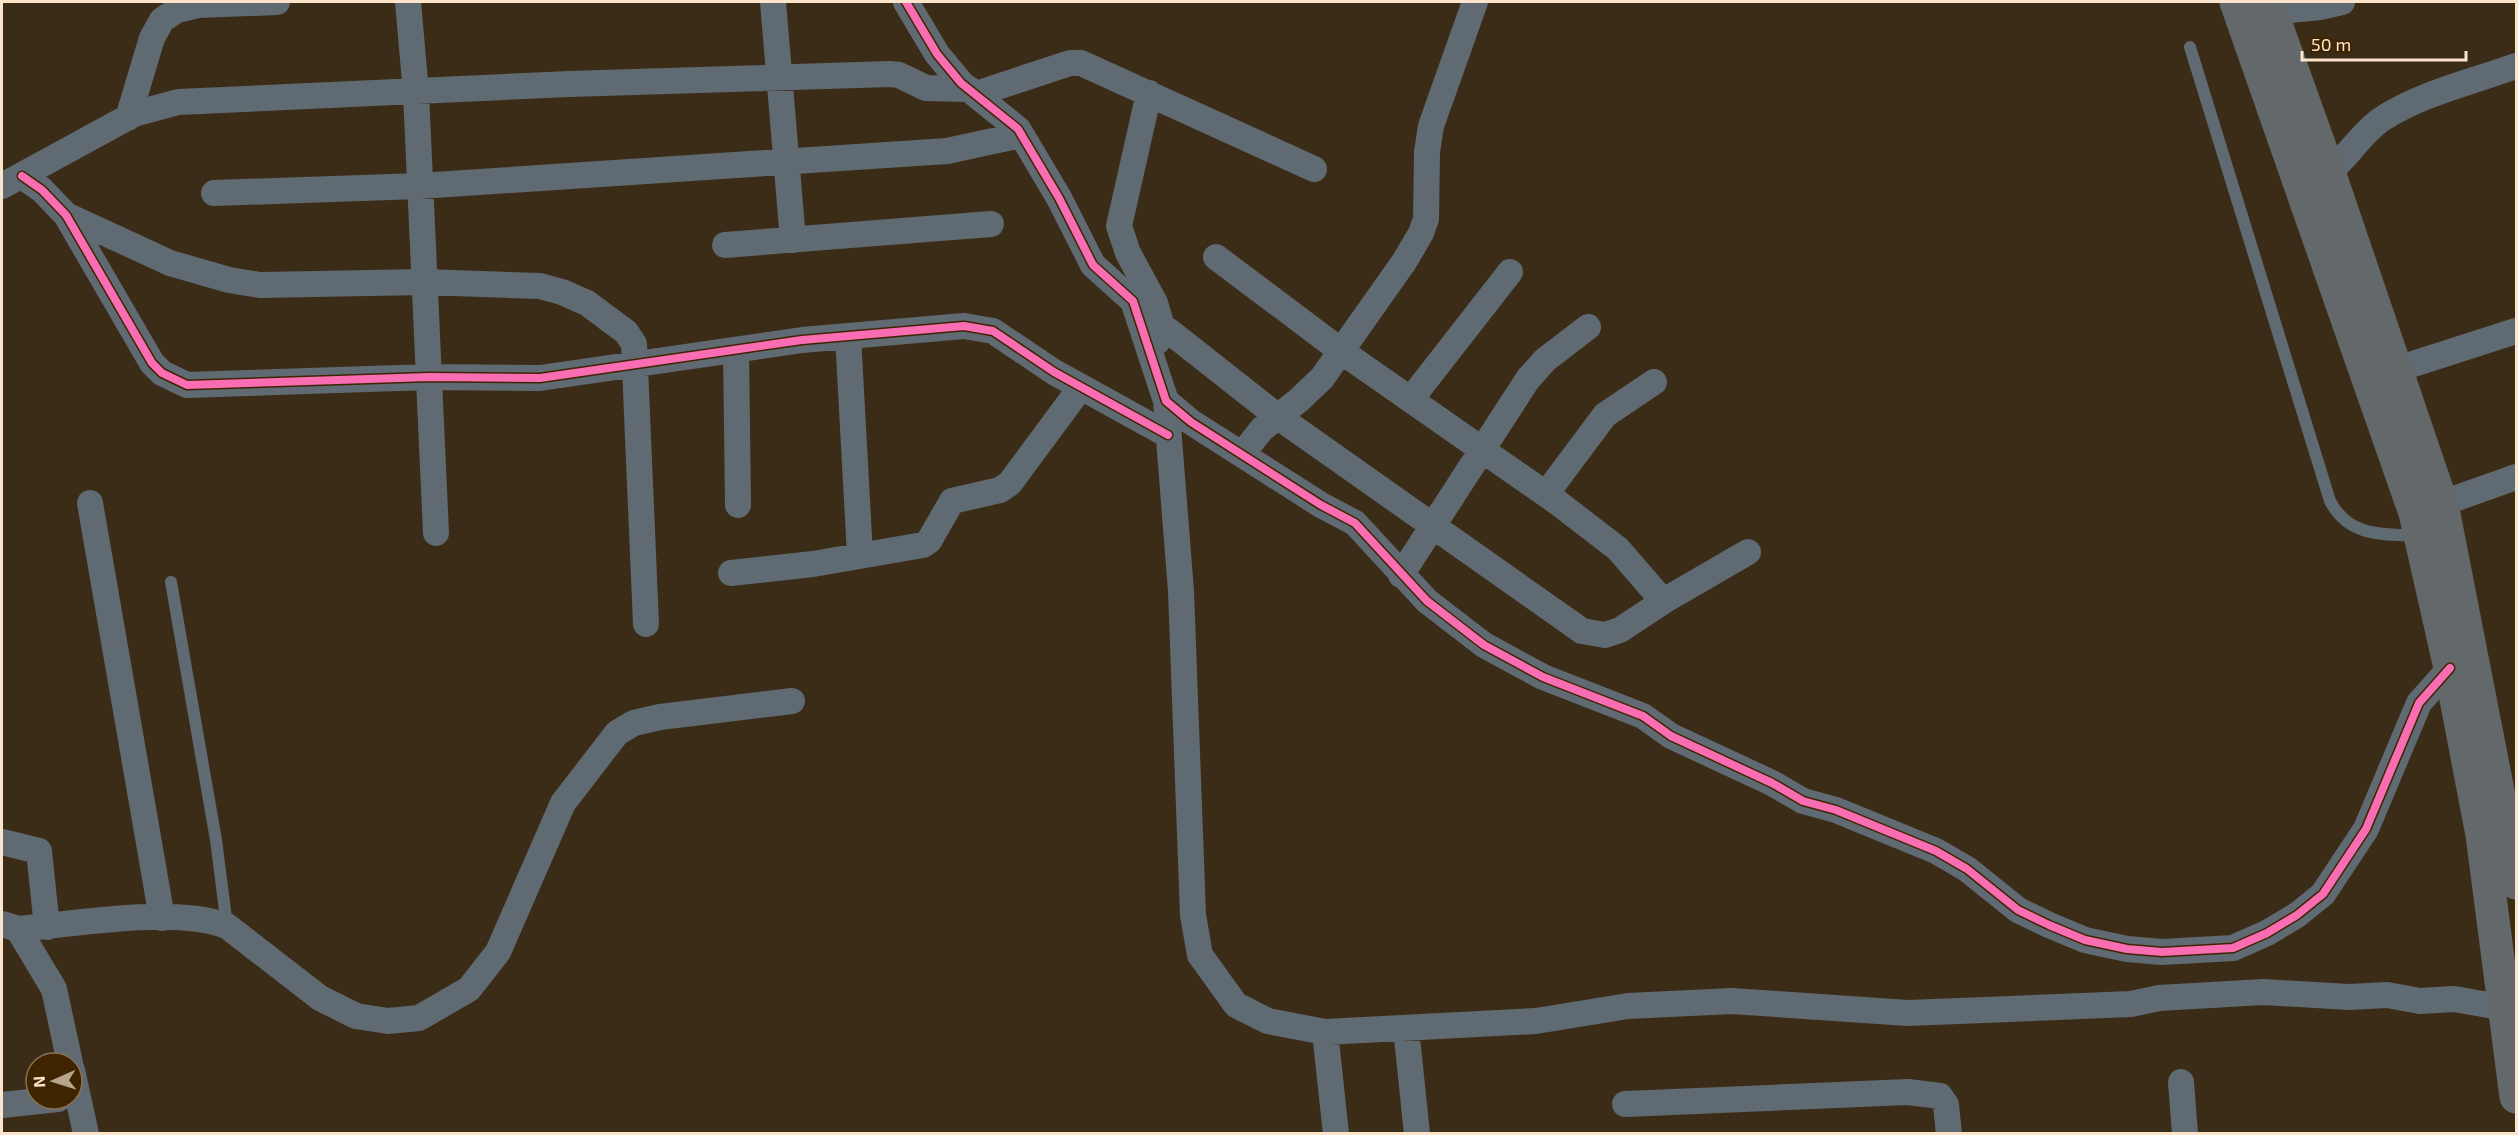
<svg xmlns="http://www.w3.org/2000/svg" width="2518" height="1135" font-family="'Exo 2',sans-serif">
  <rect width="100%" height="100%" fill="#3b2c17"/>
  <g fill="none" stroke-linecap="round" stroke-linejoin="round">
    <!-- lane -->
    <path stroke="#606a73" stroke-width="12" d="M2190 47 2330 501C2349 537 2381 534 2418 536
      M171 582 216 840 227 926"/>
    <!-- street -->
    <path stroke="#606a73" stroke-width="26" d="M408 2 416 93 436 533
      M773 2 793 240
      M906 2 937 54 961 83 1018 129 1059 198 1093 265 1133 301 1166 401 1191 422 1321 505 1355 523 1427 601 1484 645 1543 677 1643 716 1671 736 1772 783 1803 801 1836 810 1936 851 1967 869 2018 910 2049 925 2085 940 2127 949 2162 952 2233 948 2267 933 2297 915 2323 894 2366 829 2419 703 2450 668
      M2272 12 2320 7 2342 2
      M1149 93 1119 226 1128 253 1155 303 1160 320 1157 342
      M976 94 1070 63H1081L1314 169
      M128 118 152 38 162 20 177 10 198 5 277 2
      M2329 172C2349 156 2361 133 2382 119 2422 93 2472 82 2516 66
      M22 176 42 190 66 215 152 363 162 373 187 385 429 377 540 378 802 340 964 326 993 331 1054 372 1168 435
      M2 186 134 114 178 102 569 84 890 74 899 75 926 88 969 89
      M214 193 419 186 947 151 1021 135
      M66 215 170 263 229 280 260 285 424 282 540 286 562 292 587 303 626 332 634 344 646 624
      M725 245 991 224
      M1216 257 1341 351 1557 502 1618 549 1663 601
      M1159 326 1169 331 1277 416 1582 631 1605 635 1620 630 1667 599 1748 552
      M848 336 860 555
      M736 350 738 505
      M2379 375 2516 331
      M1411 399 1510 272
      M1166 401 1181 591 1193 915 1200 955 1236 1005 1268 1021 1325 1032 1536 1021 1628 1006 1732 1001 1908 1013 2131 1004 2159 998 2263 992 2349 997 2387 995 2420 1001 2454 999 2506 1008
      M1243 453 1262 429 1299 400 1322 378 1404 262 1421 233 1426 219 1427 152 1431 126 1475 2
      M1546 494 1605 415 1654 382
      M90 503 162 918
      M2426 509 2516 477
      M731 573 813 564 923 545 929 541 952 501 1000 490 1010 483 1081 387
      M1401 575 1528 379 1545 360 1588 327
      M2 842 39 851 47 927
      M2 924 18 929C75 924 174 906 227 926L320 998 356 1016 388 1021 419 1018 469 989 498 952 563 803 617 733 634 723 660 717 792 701
      M18 929 54 989 70 1063
      M1406 1028 1417 1134
      M1325 1032 1336 1134
      M72 1070 86 1134
      M2181 1082 2185 1134
      M1625 1104 1908 1092 1940 1096 1946 1105 1949 1134
      M2 1105 58 1099"/>
    <!-- primary -->
    <path stroke="#63686a" stroke-width="33" d="M2236 2 2415 513 2450 668 2482 835 2516 1097
      M2268 2 2329 172 2442 504 2516 883"/>
    <!-- cycleway casing -->
    <g stroke="#3f2400" stroke-width="11">
      <path id="cycleway" d="M906 2 937 54 961 83 1018 129 1059 198 1093 265 1133 301 1166 401 1191 422 1321 505 1355 523 1427 601 1484 645 1543 677 1643 716 1671 736 1772 783 1803 801 1836 810 1936 851 1967 869 2018 910 2049 925 2085 940 2127 949 2162 952 2233 948 2267 933 2297 915 2323 894 2366 829 2419 703 2450 668
        M22 176 42 190 66 215 152 363 162 373 187 385 429 377 540 378 802 340 964 326 993 331 1054 372 1168 435"/>
    </g>
    <!-- cycleway -->
    <use href="#cycleway" stroke="#f96db3" stroke-width="8"/>
  </g>
  <!-- border -->
  <rect width="2518" height="1135" fill="none" stroke="#fce5cb" stroke-width="6"/>
  <!-- north arrow -->
  <g transform="translate(54 1081) rotate(267)"><circle r="28" fill="#3f2400" stroke="#8b7151" stroke-width="1.5"/>
  <path d="M0-4.5L10 22L0 15L-10 22Z" fill="#b8a48c"/>
  <text y="-9" font-size="16" font-weight="bold" text-anchor="middle" fill="#fce5cb">N</text>
  </g>
  <!-- scale -->
  <path d="M2302 51v9h164v-9" fill="none" stroke="#fce5cb" stroke-width="3"/>
  <text x="2311" y="51" font-size="18" fill="#fce5cb" stroke="#3f2400" stroke-width="4.5" paint-order="stroke">50 m</text>
</svg>
